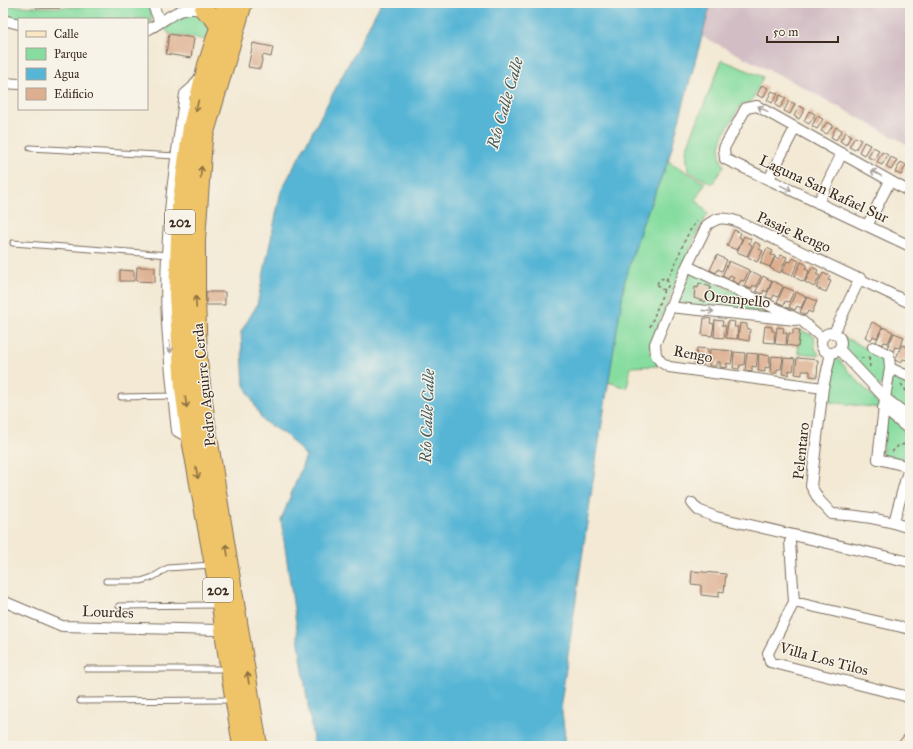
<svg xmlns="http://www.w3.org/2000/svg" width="913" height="749" font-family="'IM FELL Great Primer',serif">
  <rect width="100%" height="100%" fill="#f7f3e8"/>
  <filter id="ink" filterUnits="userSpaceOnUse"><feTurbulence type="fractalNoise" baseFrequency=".025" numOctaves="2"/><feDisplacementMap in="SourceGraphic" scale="8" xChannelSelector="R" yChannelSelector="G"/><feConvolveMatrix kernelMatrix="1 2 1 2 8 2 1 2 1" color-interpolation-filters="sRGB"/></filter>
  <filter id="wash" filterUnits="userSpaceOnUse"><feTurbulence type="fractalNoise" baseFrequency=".012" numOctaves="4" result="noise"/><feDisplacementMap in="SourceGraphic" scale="16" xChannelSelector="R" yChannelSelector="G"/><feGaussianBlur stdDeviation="0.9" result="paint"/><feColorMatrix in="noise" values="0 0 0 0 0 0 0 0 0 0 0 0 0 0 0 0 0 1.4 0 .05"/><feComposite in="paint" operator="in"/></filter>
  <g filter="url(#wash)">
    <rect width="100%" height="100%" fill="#f3e9d4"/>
    <!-- industrial -->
    <path fill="#d2bdc5" d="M711 3H910V146L801 86 701 36Z"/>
    <!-- green -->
    <path fill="#87dda0" stroke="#61845f" d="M145 3C151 9 152 14 151 23L147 26V19H19L3 17V5C51 9 97 7 145 3Z
      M191 12 211 19 208 40 169 34 163 25 169 19Z
      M722 60 763 77 751 102 741 105C731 124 711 145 724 166L712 184 688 171 686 149Z
      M668 161 705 183 696 199 708 214 698 230 650 344 651 353 658 366 631 367 627 388 608 382 625 279 642 225Z
      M693 272 773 310V313L682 306 679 300 689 274Z
      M800 330 814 336 815 348 819 355 798 353Z
      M844 337 887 359 883 383 878 387 844 348Z
      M834 357H836L878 403 880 408 829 402Z
      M892 372 910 381V415L889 397Z
      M887 415 910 431V463L882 456Z"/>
    <!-- water -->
    <path fill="#57b5d5" stroke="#49707a" d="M381 3H711L668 161 642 225 625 280 597 454 561 703 566 746H314L281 520 306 456 287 436 263 421 244 385 241 332 257 305 281 191Z"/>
    <g id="blocks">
      <!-- building -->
      <path fill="#ddaf90" d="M169 34 194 38 191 58 166 54Z
        M253 43 273 47 271 57 263 55 260 69 248 67Z
        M762 85 768 88 763 98 757 95Z
        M772 91 778 94 772 103 767 100Z
        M780 95 786 98 780 108 775 105Z
        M789 101 795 104 790 114 784 111Z
        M799 106 805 109 799 119 794 116Z
        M809 111 815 114 809 124 804 121Z
        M817 116 823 119 817 129 812 126Z
        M827 122 833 125 827 134 821 131Z
        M836 127 842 130 836 140 831 137Z
        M846 132 851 135 846 145 840 141Z
        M855 137 861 140 855 150 849 147Z
        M864 142 870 145 864 155 859 152Z
        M873 147 879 150 874 160 868 157Z
        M882 152 888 155 882 165 877 162Z
        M891 157 897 160 891 170 886 167Z
        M901 162 906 165 901 175 895 172Z
        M734 230 741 233 739 237 742 239 737 250 727 246Z
        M744 236 751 239 749 243 752 245 747 256 737 252Z
        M755 242 761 245 759 249 763 251 757 262 748 257Z
        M767 248 773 251 771 255 775 256 770 267 760 263Z
        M717 255 727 260 722 271 718 269 716 273 710 270Z
        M781 255 787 257 780 273 770 268 775 257 779 259Z
        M793 258 799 261 792 276 782 272 787 261 791 262Z
        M729 261 749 270 744 281 741 280 739 284 732 281 734 277 730 275 728 279 722 276Z
        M801 262 807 265 805 269 809 271 804 282 794 277Z
        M137 267H155V282L136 281Z
        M812 267 818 270 816 274 820 276 814 287 805 282Z
        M120 270 134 271V281H120Z
        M751 271 761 276 756 287 753 285 751 289 744 286Z
        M823 273 830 276 828 280 831 281 826 292 816 288Z
        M763 276 772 281 767 292 764 290 762 294 756 291Z
        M773 281 783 286 778 297 774 295 772 299 766 297Z
        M699 283 711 287 705 302 694 298 695 287 698 288Z
        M784 287 794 291 789 302 785 301 784 305 777 302Z
        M206 292H225V305H206Z
        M796 292 806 297 801 308 797 306 795 310 789 307Z
        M807 297 817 301 812 313 808 311 806 315 800 312Z
        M704 318 711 319 710 323 714 324 712 336 702 335Z
        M715 320 723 321 722 325 726 326 724 338 714 337Z
        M728 321 735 322 734 327H738L737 339 726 338Z
        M872 322 882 327 877 338 873 336 871 340 865 337Z
        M740 323 747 324V328L750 329 749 341 738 339Z
        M765 326 772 327V331H775L774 343 763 342Z
        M777 327 784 328 783 333H787L786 345 775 344Z
        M883 327 893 332 888 343 884 342 882 345 876 342Z
        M793 329 800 330 798 347 787 345 789 333 793 334Z
        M894 333 904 337 899 348 895 347 893 351 887 348Z
        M902 345 910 348V354L907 360 903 359 901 363 895 360Z
        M697 348 708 349 707 361H703V365L695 364Z
        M710 349 733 351 731 364 727 363V368L720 367V362H716V366H709Z
        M734 352 745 353 744 365H740L739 369 733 368Z
        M747 353 758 354 756 367 752 366V371L745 370Z
        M759 354 770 356 769 368 765 367V372L758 371Z
        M772 356 783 357 781 369H777V373H770Z
        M784 358 795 359 793 371 789 370V375L782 374Z
        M797 358 818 360 817 377 810 376V371H802V375L795 374Z
        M692 571 726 574 724 592 719 591V597L701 595V585L691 584Z"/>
    </g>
  </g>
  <g filter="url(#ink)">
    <use href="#blocks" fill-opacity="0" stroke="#7b6d5e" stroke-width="1"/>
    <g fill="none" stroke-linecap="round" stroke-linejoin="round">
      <!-- lane casing -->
      <g stroke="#7b6d5e" stroke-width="7">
        <path id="lane" d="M30 148 176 156
          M13 243 168 255
          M121 397 173 396
          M106 581H141L153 577 168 568 211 565
          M119 606 213 605
          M87 669H223
          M80 701 227 700"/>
      </g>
      <!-- street casing -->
      <g stroke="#7b6d5e" stroke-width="12">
        <path id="street" d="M40 3H58
          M152 3 160 22
          M3 20 19 24
          M147 30C173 17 176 4 209 11
          M3 83 19 84
          M769 179 795 128
          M910 192 757 106 746 108 724 148 725 159 910 246
          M818 203 842 153
          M867 226 890 181
          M687 266 802 321 822 338
          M669 307 795 320
          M821 343a10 10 0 1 1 20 0a10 10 0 1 1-20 0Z
          M834 333 860 278
          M873 347 889 355 890 368 885 398 878 459 910 467
          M839 349 885 398 910 417
          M831 353 823 388 811 486 819 500 832 514C858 515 885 519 910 528
          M890 368 910 377
          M823 388 669 367 661 362 656 355 655 344 687 266 707 225C718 217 723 217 736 221L910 303
          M883 408 910 430
          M190 434 184 435 177 431C173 395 169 358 167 322 163 246 174 169 185 94L193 87 200 77
          M692 503 698 510 716 517 910 562
          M894 522 909 467
          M790 542 794 602 768 653 770 662 905 696 910 699
          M3 601 62 626 217 630
          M794 602 910 629"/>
      </g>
      <!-- secondary casing -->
      <g stroke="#7b6d5e" stroke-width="16">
        <path id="secondary" d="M905 746 910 740"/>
      </g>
      <!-- highway casing -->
      <g stroke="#7b6d5e" stroke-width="20">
        <path id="highway" d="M227 3 207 65 192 127 181 207 178 296 184 388 190 434 221 604 226 646 242 746
          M243 3 203 139 196 239V296L198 361 206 424 258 746
          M204 10 212 16 220 27"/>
      </g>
      <!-- path -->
      <path stroke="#7b6d5e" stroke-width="1.5" stroke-dasharray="3 3" stroke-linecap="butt" d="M657.5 284a5.5 5.5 0 1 1 11 0a5.5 5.5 0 1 1-11 0Z
        M666 280C679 262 682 238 697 221
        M718 299a3 3 0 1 1 6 0a3 3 0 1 1-6 0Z
        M650 327 664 290
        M861 358 872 357
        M869 358 870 368
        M901 384 910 396
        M910 440 905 444 907 448 910 449
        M908 449 909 457
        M892 452 898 446 905 444"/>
      <!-- lane -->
      <use href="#lane" stroke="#fff" stroke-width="5"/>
      <!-- street -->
      <use href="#street" stroke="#fff" stroke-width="10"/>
      <!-- secondary -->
      <use href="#secondary" stroke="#f9e7c3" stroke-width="14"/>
      <!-- highway -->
      <use href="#highway" stroke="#efc469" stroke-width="18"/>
    </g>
    <!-- one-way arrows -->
    <defs><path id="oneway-shaft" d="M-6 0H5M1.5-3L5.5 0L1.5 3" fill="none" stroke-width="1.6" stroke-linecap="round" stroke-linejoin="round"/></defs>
    <g stroke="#8c6f40">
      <use href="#oneway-shaft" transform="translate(197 106) rotate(104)"/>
      <use href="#oneway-shaft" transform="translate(201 172) rotate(-86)"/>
      <use href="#oneway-shaft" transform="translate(196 302) rotate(-92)"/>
      <use href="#oneway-shaft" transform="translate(186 402) rotate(82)"/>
      <use href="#oneway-shaft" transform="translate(197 473) rotate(80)"/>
      <use href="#oneway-shaft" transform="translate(227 550) rotate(-99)"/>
      <use href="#oneway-shaft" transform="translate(248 678) rotate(-99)"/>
    </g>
    <g stroke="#a79f9a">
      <use href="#oneway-shaft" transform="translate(763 109) rotate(-151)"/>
      <use href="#oneway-shaft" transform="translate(876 173) rotate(-150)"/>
      <use href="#oneway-shaft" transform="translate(786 188) rotate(26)"/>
      <use href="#oneway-shaft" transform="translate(708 311) rotate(6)"/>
      <use href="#oneway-shaft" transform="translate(170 347) rotate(85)"/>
    </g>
  </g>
  <g text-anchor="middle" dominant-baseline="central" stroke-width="3" stroke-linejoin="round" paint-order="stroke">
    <!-- shield labels -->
    <g fill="#f7f3e8" stroke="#73665b" stroke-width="1">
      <rect x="165" y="210" width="30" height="24" rx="3"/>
      <rect x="203" y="578" width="30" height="24" rx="3"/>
    </g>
    <g font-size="14" font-weight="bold" fill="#3b2a1e">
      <text x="180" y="222">202</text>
      <text x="218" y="590">202</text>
    </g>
    <!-- street labels -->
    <g font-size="15" fill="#3b2a1e" stroke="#f7f3e8">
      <text transform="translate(824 189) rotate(25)">Laguna San Rafael Sur</text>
      <text transform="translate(794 232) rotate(24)">Pasaje Rengo</text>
      <text transform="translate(737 299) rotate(6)">Orompello</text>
      <text transform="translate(693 354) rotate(11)">Rengo</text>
      <text transform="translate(204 385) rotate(-96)">Pedro Aguirre Cerda</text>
      <text transform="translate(801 451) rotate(-84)">Pelentaro</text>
      <text transform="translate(108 612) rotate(2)">Lourdes</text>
      <text transform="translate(824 659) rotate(15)">Villa Los Tilos</text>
    </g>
    <!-- water labels -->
    <g font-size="16" font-style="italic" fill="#455b5e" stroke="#f7f3e8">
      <text transform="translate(505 103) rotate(-74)">Río Calle Calle</text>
      <text transform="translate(427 416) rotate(-88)">Río Calle Calle</text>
    </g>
  </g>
  <!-- margin -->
  <rect width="913" height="749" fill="none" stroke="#f7f3e8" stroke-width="16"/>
  <!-- legend -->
  <rect x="18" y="18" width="130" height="92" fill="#f7f3e8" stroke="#aca397"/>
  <rect x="26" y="31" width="20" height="6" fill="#f9e7c3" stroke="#aca397"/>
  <text x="54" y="38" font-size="12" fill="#3b2a1e">Calle</text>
  <rect x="26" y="48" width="20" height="12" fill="#87dda0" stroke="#aca397"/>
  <text x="54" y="58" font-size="12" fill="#3b2a1e">Parque</text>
  <rect x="26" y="68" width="20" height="12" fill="#57b5d5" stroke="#aca397"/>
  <text x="54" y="78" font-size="12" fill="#3b2a1e">Agua</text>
  <rect x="26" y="88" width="20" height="12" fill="#ddaf90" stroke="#aca397"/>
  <text x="54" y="98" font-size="12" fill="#3b2a1e">Edificio</text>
  <!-- scale -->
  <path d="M767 36v6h71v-6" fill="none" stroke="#3b2a1e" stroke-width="2"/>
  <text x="773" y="36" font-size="12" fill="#3b2a1e" stroke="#f7f3e8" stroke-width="3" paint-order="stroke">50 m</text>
</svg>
